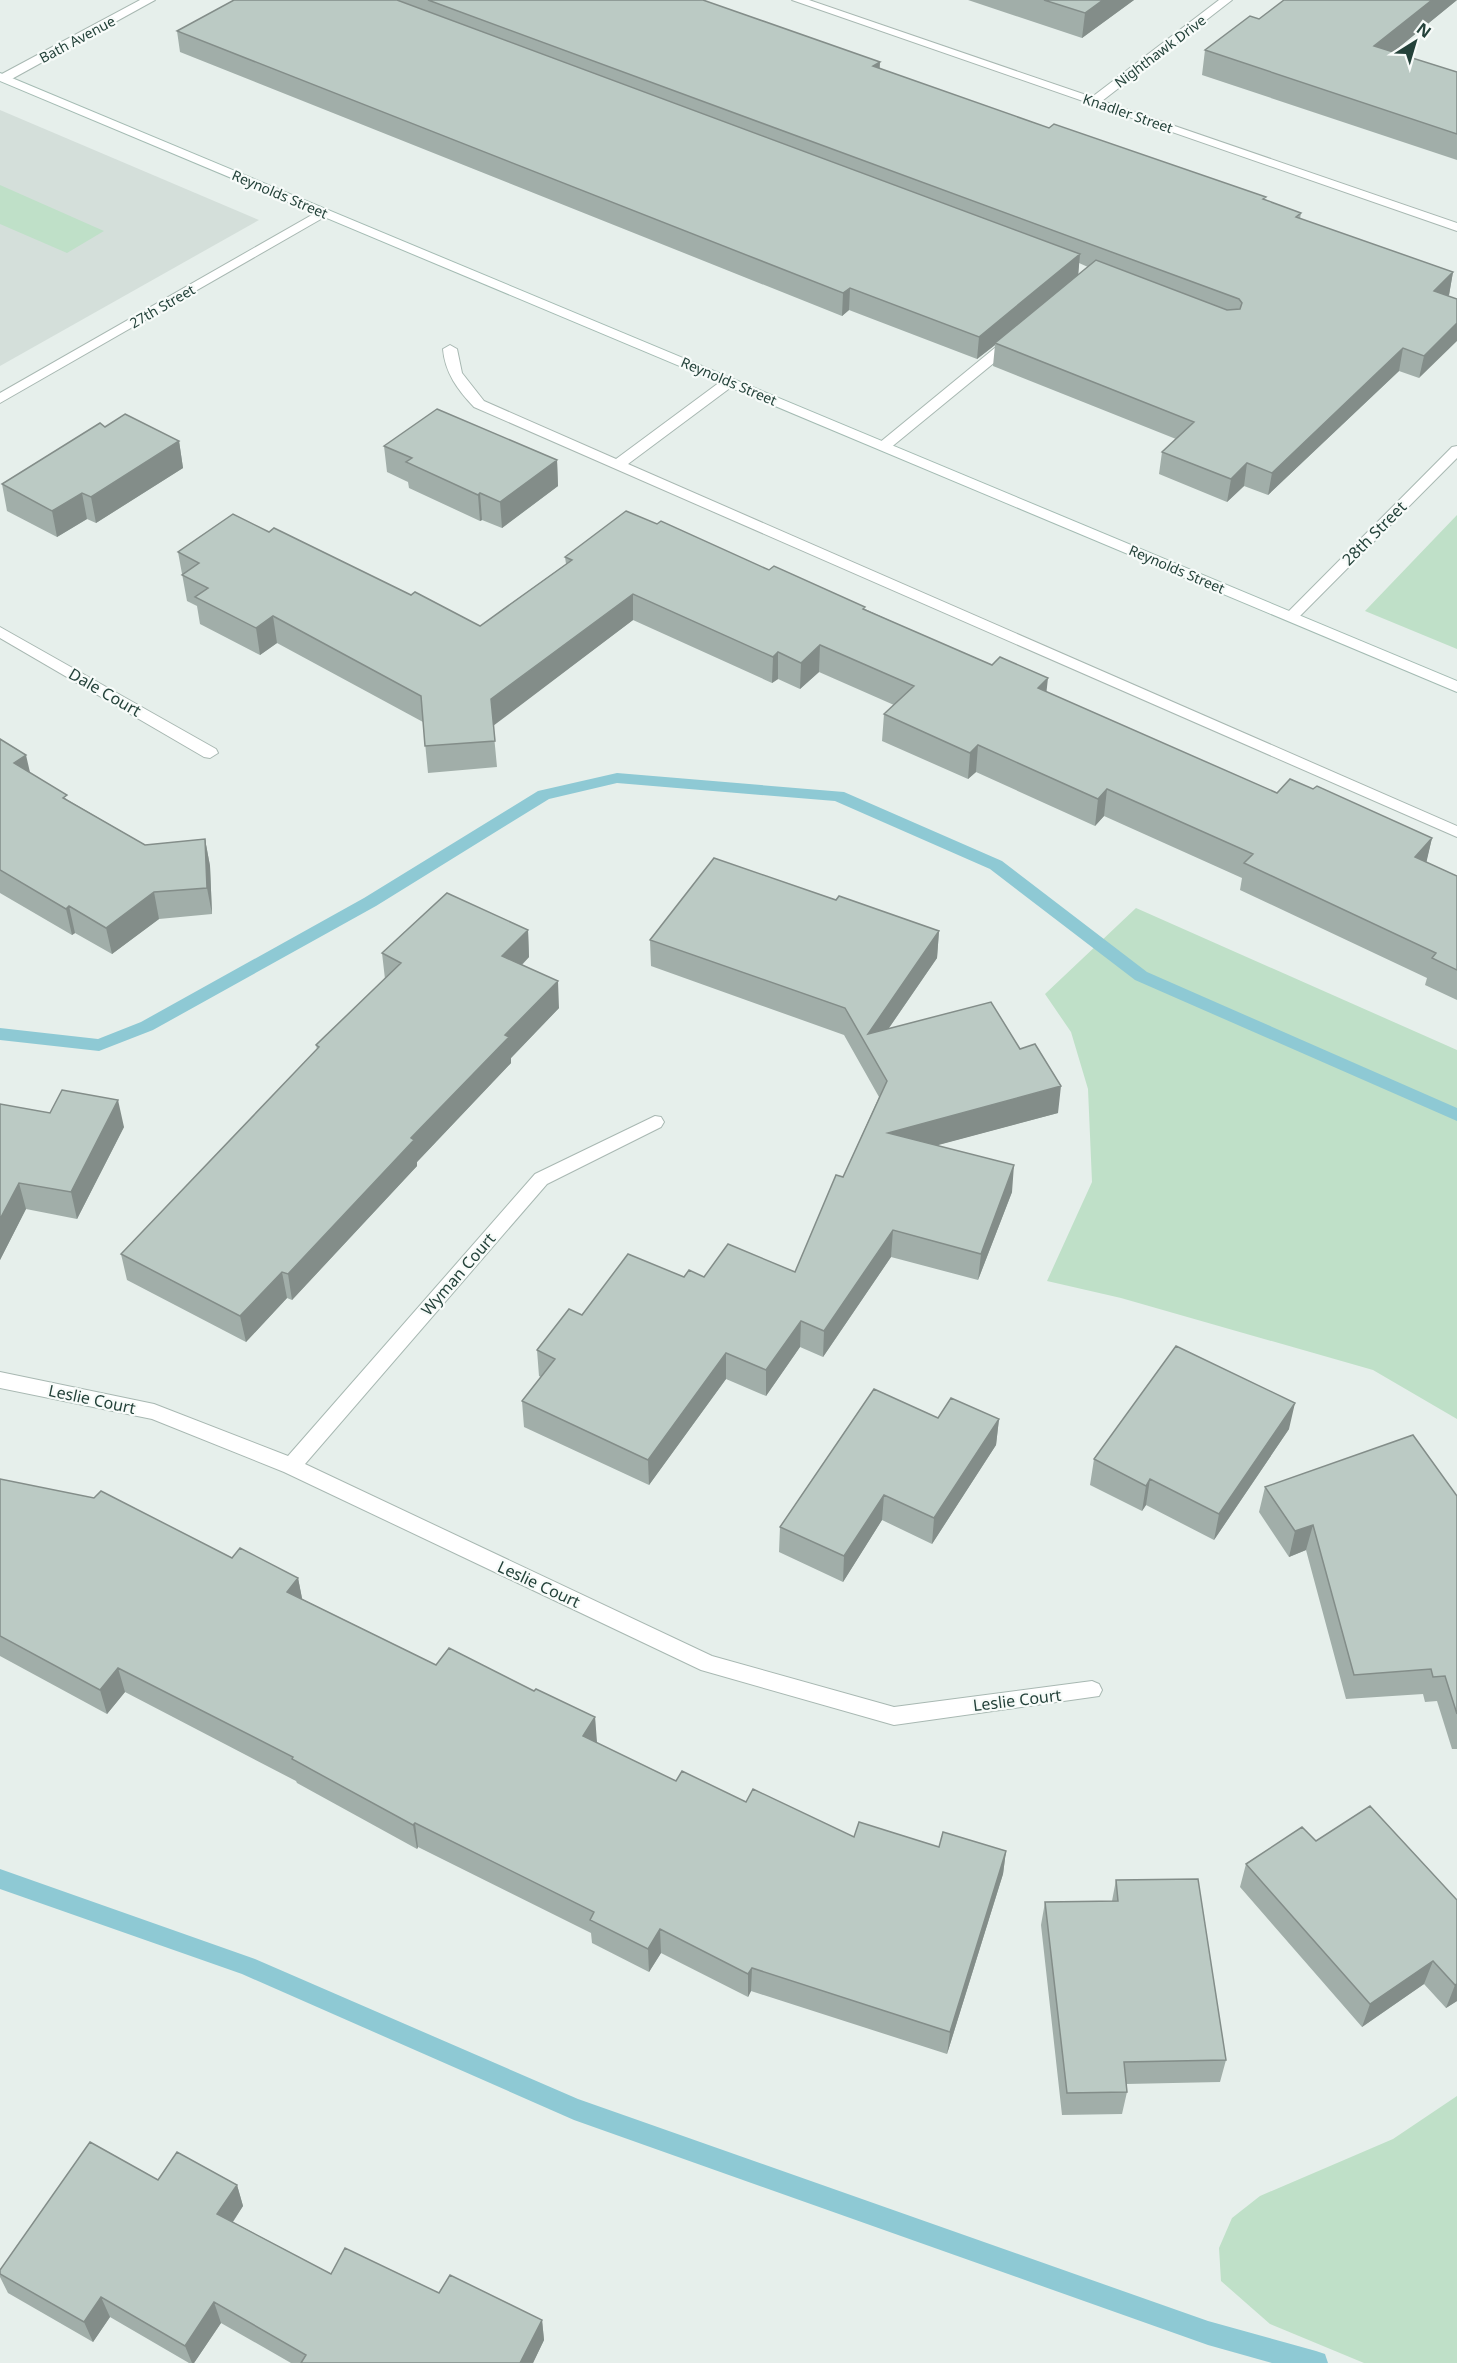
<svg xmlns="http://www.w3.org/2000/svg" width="1457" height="2363" font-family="'Noto Sans',sans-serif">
  <rect width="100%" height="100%" fill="#e6efeb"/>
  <!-- built -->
  <path fill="#d4dfda" d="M0 110 259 220 0 366Z"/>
  <!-- green -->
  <path fill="#bfe0c8" d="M0 185 104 231 67 253 0 224Z
    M1457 515V649L1365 611Z
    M1136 908 1457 1050V1419L1373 1370 1121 1298 1047 1281 1092 1182 1088 1089 1071 1032 1045 994Z
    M1457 2096V2363H1364L1270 2324 1221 2281 1219 2248 1232 2218 1260 2196 1393 2139Z"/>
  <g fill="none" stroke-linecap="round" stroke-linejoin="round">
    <!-- stream -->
    <path fill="#8ec9d4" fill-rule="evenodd" d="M617 773 844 792 1002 861 1147 972 1457 1108V1121L1135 980 990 869 835 801 617 783 549 799 376 906 153 1030 99 1051 0 1040V1028L98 1039 141 1022 364 898 538 791Z
      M0 1869 255 1959 578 2099 1208 2321 1316 2351 1325 2354 1328 2363H1272L1208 2345 574 2120 242 1974 0 1889Z"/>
    <!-- service casing -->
    <g stroke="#a8b8b2" stroke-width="2">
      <path id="service" d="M1012 337 1017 338 1019 341 1017 344 889 449H879L877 446 879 443 1007 338Z
        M450 345 457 349 462 373 484 401 616 459 724 379H734L736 382 734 385 628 464 1457 826V837L474 407C458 390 445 373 443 349Z"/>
    </g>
    <!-- minor casing -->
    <g stroke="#a8b8b2" stroke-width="2">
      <path id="minor" d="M140 0H155L8 81H0V75Z
        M792 0H809L1092 97 1219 0H1232L1102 101 1457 223V231Z
        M324 208 330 212 328 215 0 403V393Z
        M1457 446V458L1296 620H1286L1284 617 1286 614 1452 447Z
        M0 627 216 749 218 753 210 758 204 757 0 638Z
        M655 1116 661 1117 664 1122 661 1127 547 1184 305 1464 712 1656 894 1707 1092 1681 1099 1684 1102 1690 1099 1696 894 1725 701 1670 284 1472 152 1419 0 1388V1372L154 1404 288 1456 535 1174Z"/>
    </g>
    <!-- secondary casing -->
    <g stroke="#a4bbb3" stroke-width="2">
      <path id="secondary" d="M0 73 1457 681V692L0 81Z"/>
    </g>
    <!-- service -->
    <use href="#service" fill="#fff" fill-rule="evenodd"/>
    <!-- minor -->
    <use href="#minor" fill="#fff" fill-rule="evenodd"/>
    <!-- secondary -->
    <use href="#secondary" fill="#fff" fill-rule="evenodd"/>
  </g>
  <!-- wall -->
  <path fill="#a1aea9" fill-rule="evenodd" d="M234 0H703L879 69 1049 128 1265 200 1301 213 1300 219 1453 272 1449 295 1419 378 1399 371 1268 495 1244 486 1227 502 1159 474 1162 452 1176 439 993 366 995 345 977 359 849 310 842 316 180 52 177 31ZM1079 263 1088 267 1078 275Z
    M968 0H1134L1082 38Z
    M1457 0 1393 52 1457 72V160L1202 75 1205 50 1259 19Z
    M105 427 179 441 183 468 96 523 87 519 57 537 7 511 2 484Z
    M384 446 557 460 558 486 502 528 482 520 480 521 409 488 408 482 387 472Z
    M657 524 865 609 1046 692 1277 793 1313 789 1432 838 1426 862 1457 876V1000L1425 985 1427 978 1240 890 1242 878 1104 816 1095 826 976 772 968 779 882 741 884 714 894 705 819 672 800 689 778 679 772 683 633 620 493 725 497 767 428 773 423 722 277 643 260 655 200 624 197 606 187 601 178 552 269 532 480 626 566 564 565 557Z
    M0 739 30 773 68 800 145 845 205 839 210 866 212 914 159 919 112 954 75 933 72 935 0 893Z
    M836 900 939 931 937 958 889 1028 1058 1113 937 1145 1012 1192 978 1280 891 1257 823 1357 800 1347 766 1396 726 1379 649 1485 524 1427 522 1401 541 1377 539 1376 537 1350 582 1315 684 1277 795 1272 843 1177 879 1097 844 1035 651 966 650 940Z
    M528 930 529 957 522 965 559 1008 511 1058V1063L417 1162V1166L292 1300 287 1298 246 1342 127 1280 121 1254 317 1049 316 1045 385 979 382 953Z
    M0 1104 124 1127 77 1219 26 1209 0 1260Z
    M938 1418 999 1419 996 1445 932 1544 882 1520 843 1582 779 1552 780 1527Z
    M1289 1429 1214 1540 1146 1505 1142 1511 1090 1485 1094 1459Z
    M0 1479 232 1558 298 1578 302 1599 436 1665 534 1691 595 1717 596 1743 676 1781 854 1837 939 1847 1006 1851 1003 1874 947 2054 751 1991 748 1997 661 1953 649 1972 592 1943 591 1933 418 1847 417 1849 297 1783 296 1781 125 1692 107 1714 0 1656Z
    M1265 1487 1457 1496V1749H1452L1437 1701 1425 1702 1423 1694 1346 1699 1306 1550 1289 1557 1259 1512Z
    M1316 1841 1457 1900V2001L1446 2008 1424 1984 1362 2027 1240 1887 1246 1864Z
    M1116 1880 1226 2060 1220 2082 1126 2084 1127 2092 1122 2114 1062 2115 1041 1925 1045 1902 1112 1901Z
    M158 2180 237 2185 243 2206 233 2222 331 2274 439 2293 542 2320 544 2340 533 2363H291L221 2323 194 2363H189L110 2317 93 2342 8 2293 0 2277V2270Z"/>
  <!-- shaded-wall -->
  <path fill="#838d89" d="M1103 0H1134L1082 38 1085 13Z
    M1432 0H1457L1370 71 1374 46Z
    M880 62 879 83 873 66Z
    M1080 254 1078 277 995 343V345L977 359 979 337Z
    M1453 272 1449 295 1429 313 1434 291Z
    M850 288 849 310 842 316 843 293Z
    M1457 323V341L1419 378 1424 356Z
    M1403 348 1399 371 1268 495 1272 473Z
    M179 441 183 468 96 523 91 497Z
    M557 460 558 486 502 528 500 502Z
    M1247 463 1244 486 1227 502 1231 479Z
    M82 493 87 519 57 537 52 511Z
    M480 493 482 520 480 521 478 495Z
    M633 594V620L493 726 491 699Z
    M273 616 277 643 260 655 256 628Z
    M820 645 819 672 800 689 801 663Z
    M778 652V679L772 683 773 657Z
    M1048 678 1045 705 1038 688Z
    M978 745 976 772 968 779 970 753Z
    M26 755 32 781 14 763Z
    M1107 789 1104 816 1095 826 1098 799Z
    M1432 838 1426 864 1415 857Z
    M205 839 210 866 212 914 207 888Z
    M154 892 159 919 112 954 106 928Z
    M69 906 75 933 72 935 66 909Z
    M528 930 529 957 504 983 502 956Z
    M939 931 937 958 871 1054 868 1034Z
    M558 981 559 1008 511 1058V1063L417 1162V1166L292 1300 288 1274 505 1035Z
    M1061 1086 1058 1113 886 1159 888 1133Z
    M118 1100 124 1127 77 1219 71 1192Z
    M1014 1165 1012 1192 978 1280 981 1254Z
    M19 1183 26 1209 0 1260V1219Z
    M893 1230 891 1257 823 1357 824 1331Z
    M282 1272 287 1298 246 1342 240 1316Z
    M801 1321 800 1347 766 1396V1370Z
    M726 1353V1379L649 1485 648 1460Z
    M1295 1403 1289 1429 1214 1540 1219 1514Z
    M999 1419 996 1445 932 1544 934 1518Z
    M1150 1479 1146 1505 1142 1511 1146 1486Z
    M884 1495 882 1520 843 1582 844 1556Z
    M1313 1525 1306 1550 1289 1557 1295 1531Z
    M298 1578 303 1603 287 1592Z
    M118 1668 125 1692 107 1714 100 1690Z
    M595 1717 597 1742 585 1760 583 1736Z
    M415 1823 418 1847 417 1849 413 1825Z
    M1006 1851 1003 1874 947 2054 950 2032Z
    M660 1929 661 1953 649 1972 648 1949Z
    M1433 1961 1424 1984 1362 2027 1370 2004Z
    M752 1968 751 1991 748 1997V1974Z
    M1457 1984V2001L1446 2008 1455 1985Z
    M237 2185 243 2206 224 2235 217 2214Z
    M101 2297 110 2317 93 2342 84 2322Z
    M214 2302 221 2323 194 2363H192L185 2346Z
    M542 2320 544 2340 533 2363H520Z"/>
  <!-- building -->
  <path fill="#bbcac4" stroke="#838d89" stroke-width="1.5" d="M234 0H397L1080 254 979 337 850 288 843 293 177 31Z
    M428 0H703L880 62 873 66 1049 128 1054 124 1266 197 1263 199 1301 213 1296 217 1453 272 1434 291 1457 299V323L1424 356 1403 348 1272 473 1247 463 1231 479 1162 452 1194 422 995 343 1096 260 1227 310 1240 309 1242 303 1239 299Z
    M1044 0H1103L1085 13Z
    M1284 0H1432L1374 46 1457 72V134L1205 50 1250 16 1259 19Z
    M437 409 557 460 500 502 480 493 478 495 406 462 412 458 384 446Z
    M125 414 179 441 91 497 82 493 52 511 2 484 100 423 105 427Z
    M626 511 657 524 661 521 769 570 774 566 865 607 863 609 992 665 1000 657 1048 678 1038 688 1277 793 1290 779 1313 789 1317 786 1432 838 1415 857 1457 876V970L1432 958 1436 953 1244 863 1253 854 1107 789 1098 799 978 745 970 753 884 714 914 686 820 645 801 663 778 652 773 657 633 594 491 699 495 741 425 746 421 696 273 616 256 628 195 597 208 588 182 575 199 563 178 552 233 514 269 532 274 528 411 595 415 592 480 626 572 560 565 557Z
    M0 739 26 755 14 763 67 795 63 798 145 845 205 839 207 888 154 892 106 928 69 906 66 909 0 870Z
    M714 858 836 900 839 896 939 931 868 1034 991 1002 1020 1049 1035 1044 1061 1086 888 1133 1014 1165 981 1254 893 1230 824 1331 801 1321 766 1370 726 1353 648 1460 522 1401 555 1359 537 1350 569 1309 582 1315 628 1254 684 1277 689 1270 704 1277 728 1244 795 1272 836 1175 843 1177 887 1081 845 1008 650 940Z
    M447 893 528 930 502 956 558 981 505 1035 509 1037 411 1138 414 1140 288 1274 282 1272 240 1316 121 1254 319 1047 316 1045 401 963 382 953Z
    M62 1090 118 1100 71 1192 19 1183 0 1219V1104L50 1113Z
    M1176 1346 1295 1403 1219 1514 1150 1479 1146 1486 1094 1459Z
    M874 1389 938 1418 951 1398 999 1419 934 1518 884 1495 844 1556 780 1527Z
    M1413 1435 1457 1496V1714L1445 1676 1433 1677 1431 1669 1354 1675 1313 1525 1295 1531 1265 1487Z
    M0 1479 94 1498 101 1491 232 1558 240 1548 298 1578 287 1592 436 1665 449 1648 534 1691 536 1689 595 1717 583 1736 676 1781 682 1771 746 1802 753 1789 854 1837 859 1822 939 1847 943 1832 1006 1851 950 2032 752 1968 748 1974 660 1929 648 1949 590 1920 594 1912 415 1823 413 1825 292 1759 293 1757 118 1668 100 1690 0 1636Z
    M1370 1806 1457 1900V1984L1455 1985 1433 1961 1370 2004 1246 1864 1302 1827 1316 1841Z
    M1198 1879 1226 2060 1124 2062 1127 2092 1067 2093 1045 1902 1118 1901 1116 1880Z
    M90 2142 158 2180 177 2152 237 2185 217 2214 331 2274 345 2248 439 2293 450 2275 542 2320 520 2363H301L306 2355 214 2302 185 2346 101 2297 84 2322 0 2274V2270Z"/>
  <g text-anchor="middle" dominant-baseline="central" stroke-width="4.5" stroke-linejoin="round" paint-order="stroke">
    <!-- far-street labels -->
    <g font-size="14" fill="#24423a" stroke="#f7fbf9">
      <text transform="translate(77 39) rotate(-28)">Bath Avenue</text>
      <text transform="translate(1160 51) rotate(-37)">Nighthawk Drive</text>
      <text transform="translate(1128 113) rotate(19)">Knadler Street</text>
      <text transform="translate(280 194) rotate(23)">Reynolds Street</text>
      <text transform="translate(162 306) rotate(-30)">27th Street</text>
      <text transform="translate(729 381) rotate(23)">Reynolds Street</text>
      <text transform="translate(1177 569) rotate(23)">Reynolds Street</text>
    </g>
    <!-- street labels -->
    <g font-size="16" fill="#24423a" stroke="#f7fbf9">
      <text transform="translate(1374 533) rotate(-45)">28th Street</text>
      <text transform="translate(105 692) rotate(30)">Dale Court</text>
      <text transform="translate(458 1274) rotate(-49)">Wyman Court</text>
      <text transform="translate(92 1399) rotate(12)">Leslie Court</text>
      <text transform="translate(539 1584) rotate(25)">Leslie Court</text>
      <text transform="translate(1017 1700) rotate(-7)">Leslie Court</text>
    </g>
  </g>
  <!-- north arrow -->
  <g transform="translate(1415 42) rotate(37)" stroke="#f7fbf9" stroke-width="4.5" paint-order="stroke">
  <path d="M0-4.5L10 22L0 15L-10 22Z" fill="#24423a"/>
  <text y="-9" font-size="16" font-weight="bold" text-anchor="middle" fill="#24423a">N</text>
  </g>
</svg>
